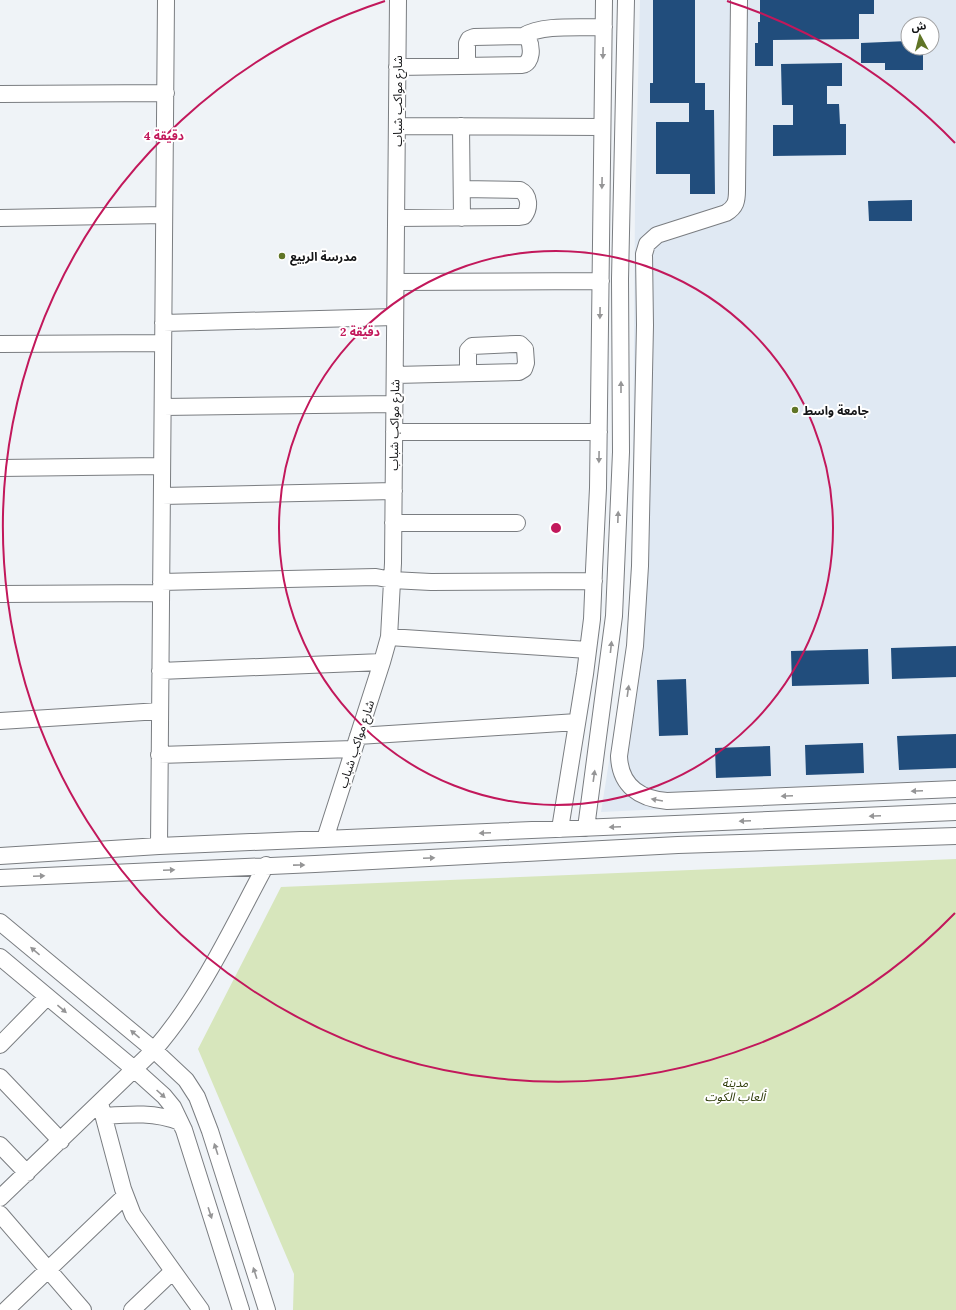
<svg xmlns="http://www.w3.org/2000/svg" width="956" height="1310" font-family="Lora,'Noto Sans Arabic',serif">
  <rect width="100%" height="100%" fill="#eff3f7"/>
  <!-- built -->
  <path fill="#e0e9f3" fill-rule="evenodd" d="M640 0H956V795L601 812 632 616 635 205ZM908 24H932V48H908Z"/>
  <!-- green -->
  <path fill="#d7e6bc" d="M956 859V1310H293L294 1274 198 1049 281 887Z"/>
  <!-- building -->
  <path fill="#214d7c" d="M653 0H695V83H705V110H714L715 194H690V174H656V122H689V103H650V83H653Z
    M760 0H874V14H859V39L773 40V66H755V43H758V22H760Z
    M908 41V48H923V70H885V63H861V43Z
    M842 63V86H827V104H839L840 124H846V155L773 156V125H793V105H782L781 64Z
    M912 200V221H869L868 201Z
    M956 646V677L892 679 891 648Z
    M868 649 869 684 792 686 791 651Z
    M686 679 688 735 659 736 657 680Z
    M956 734V768L899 770 897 736Z
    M863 743 864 773 806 775 805 745Z
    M770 746 771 776 716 778 715 748Z"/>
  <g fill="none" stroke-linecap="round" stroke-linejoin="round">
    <!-- minor casing -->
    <g stroke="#7a7d81" stroke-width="18">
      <path id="minor" d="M739 0 737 190C737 201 736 207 726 213L657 235 647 244 644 254 645 325 640 566 635 646 619 756C620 786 640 799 667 801L956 789
        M523 36C543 24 580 28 604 27
        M397 67 522 65C533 63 532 47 528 38L523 36 474 37 469 39 467 43V66
        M0 94 166 93
        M397 126 602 127
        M461 126 462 218
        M0 218 164 215
        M396 218 518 217 524 216C530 208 530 195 520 190L462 189
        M396 282 601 281
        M163 323 395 317
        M0 344 163 343
        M395 375 519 372 524 369 526 363 525 349 520 344H516L472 346 468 350V373
        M163 407 394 404
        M394 432H599
        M0 468 162 466
        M162 496 394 491
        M393 523H517
        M161 582 376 577 392 580 431 582 594 581
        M0 594 161 593
        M389 637 588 650
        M160 671 382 662
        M0 721 160 711
        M358 736 577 722
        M159 755 354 749
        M586 828 614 616 621 452 620 279 626 0
        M560 829 585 674 592 619 594 570 598 488 604 0
        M325 839 382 662 389 637 393 563 398 0
        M159 846 166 0
        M0 856 159 846 956 812
        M0 878 315 864 678 845 956 836
        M0 922 154 1050 186 1080 197 1097 210 1131 267 1310
        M0 957 134 1069 164 1096 173 1107 184 1130 241 1310
        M0 1045 47 997
        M0 1077 61 1141
        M100 1103 123 1189 133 1215 201 1310
        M104 1116C131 1114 155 1112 180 1122
        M0 1145 27 1173
        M0 1198 154 1050C201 996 232 928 266 865
        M0 1214 83 1310
        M6 1310 125 1196
        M132 1310 173 1271"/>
    </g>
    <!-- minor -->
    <use href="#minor" stroke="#fff" stroke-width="16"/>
  </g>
  <!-- one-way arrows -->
  <defs><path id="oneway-solid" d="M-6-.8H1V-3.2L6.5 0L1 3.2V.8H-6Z"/></defs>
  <g fill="#959596">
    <use href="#oneway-solid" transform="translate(603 53) rotate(91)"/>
    <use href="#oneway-solid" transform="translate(602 183) rotate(91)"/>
    <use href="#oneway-solid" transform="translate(600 313) rotate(91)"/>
    <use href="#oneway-solid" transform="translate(621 387) rotate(-90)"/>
    <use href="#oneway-solid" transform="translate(599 457) rotate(91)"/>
    <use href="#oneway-solid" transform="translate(618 517) rotate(-88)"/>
    <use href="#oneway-solid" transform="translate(611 647) rotate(-84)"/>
    <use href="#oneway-solid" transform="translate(628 691) rotate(-82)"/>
    <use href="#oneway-solid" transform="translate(594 776) rotate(-82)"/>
    <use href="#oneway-solid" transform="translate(917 791) rotate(178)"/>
    <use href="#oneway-solid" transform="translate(787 796) rotate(178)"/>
    <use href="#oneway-solid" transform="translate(657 800) rotate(-170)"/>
    <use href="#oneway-solid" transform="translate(875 816) rotate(178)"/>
    <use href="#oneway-solid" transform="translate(745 821) rotate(178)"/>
    <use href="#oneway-solid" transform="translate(615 827) rotate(178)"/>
    <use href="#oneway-solid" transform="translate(485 833) rotate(178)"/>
    <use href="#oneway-solid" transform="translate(429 858) rotate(-3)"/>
    <use href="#oneway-solid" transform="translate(299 865) rotate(-1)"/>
    <use href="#oneway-solid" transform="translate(169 870) rotate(-3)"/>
    <use href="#oneway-solid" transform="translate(39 876) rotate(-3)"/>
    <use href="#oneway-solid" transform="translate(35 951) rotate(-140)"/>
    <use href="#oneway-solid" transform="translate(62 1009) rotate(40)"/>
    <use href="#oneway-solid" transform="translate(135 1034) rotate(-140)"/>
    <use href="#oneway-solid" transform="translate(161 1094) rotate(42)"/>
    <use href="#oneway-solid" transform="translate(216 1149) rotate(-108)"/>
    <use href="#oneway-solid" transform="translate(210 1213) rotate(72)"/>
    <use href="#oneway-solid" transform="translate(255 1273) rotate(-108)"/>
  </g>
  <!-- distance rings -->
  <g fill="none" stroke="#c2185b" stroke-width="2">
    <circle cx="556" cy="528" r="277"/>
    <path d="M955 913A554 554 0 1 1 385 1M727 1A554 554 0 0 1 955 143"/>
  </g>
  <!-- markers -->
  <g fill="#607526" stroke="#fff" stroke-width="1.5">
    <circle cx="282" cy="256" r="4"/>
    <circle cx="795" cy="410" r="4"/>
  </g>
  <g text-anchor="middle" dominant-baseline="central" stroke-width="4" stroke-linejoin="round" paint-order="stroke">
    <!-- street labels -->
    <g font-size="12" fill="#131416" stroke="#fff">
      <text transform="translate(397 101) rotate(-90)">شارع مواكب شباب</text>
      <text transform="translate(394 425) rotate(-89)">شارع مواكب شباب</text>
      <text transform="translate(356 744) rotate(-72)">شارع مواكب شباب</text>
    </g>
    <!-- poi labels -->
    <g font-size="12" font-weight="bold" fill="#131416" stroke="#fff" text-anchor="start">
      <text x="290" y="256">مدرسة الربيع</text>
      <text x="803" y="410">جامعة واسط</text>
    </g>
    <!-- park labels -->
    <g font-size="12" font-style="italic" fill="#303d0b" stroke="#fff">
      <text x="735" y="1082">مدينة<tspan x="735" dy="14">ألعاب الكوت</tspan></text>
    </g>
  </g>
  <circle cx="556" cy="528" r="6" fill="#c2185b" stroke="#fff" stroke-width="2"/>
  <g font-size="12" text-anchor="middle" font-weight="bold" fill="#c2185b" stroke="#fff" stroke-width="4" stroke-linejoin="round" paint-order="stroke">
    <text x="164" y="140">4 دقيقة</text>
    <text x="360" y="336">2 دقيقة</text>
  </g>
  <!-- north arrow -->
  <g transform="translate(920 36) rotate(353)"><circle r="19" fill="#ffffff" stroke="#a1a1a2"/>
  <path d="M0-3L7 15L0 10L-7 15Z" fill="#607526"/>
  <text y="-6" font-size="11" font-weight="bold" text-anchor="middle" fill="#131416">ش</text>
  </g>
</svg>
